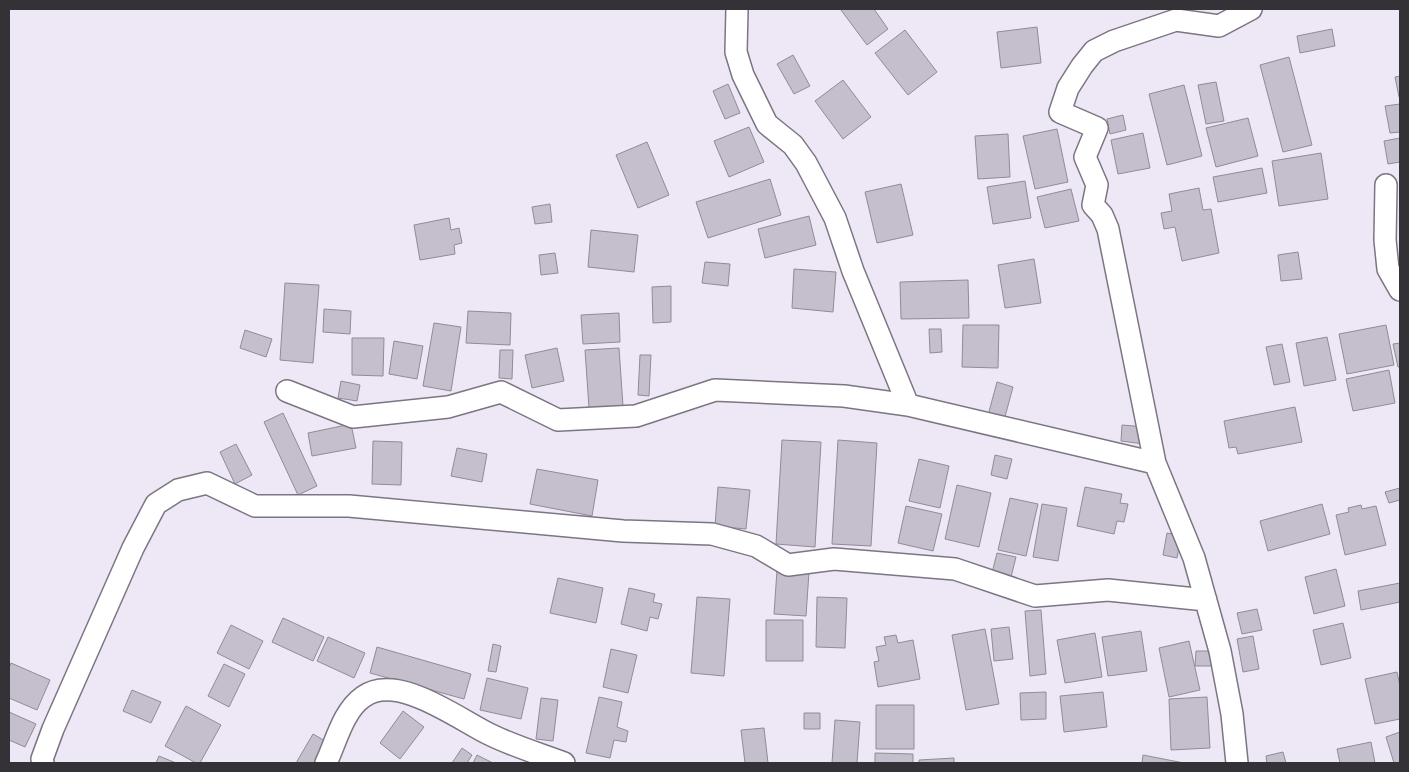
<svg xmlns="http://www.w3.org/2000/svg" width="1409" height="772" font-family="'Noto Sans',sans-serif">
  <rect width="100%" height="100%" fill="#eee7f5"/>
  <!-- building -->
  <path fill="#c5becc" stroke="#918a97" d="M843 9H874L888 29 867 45 841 10Z
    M1037 27 1041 63 1001 68 997 32Z
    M1332 29 1335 46 1300 53 1297 36Z
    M905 30 937 72 908 95 875 53Z
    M793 55 810 86 794 94 777 64Z
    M1289 57 1312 145 1283 152 1260 65Z
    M1400 76V97H1399L1395 77Z
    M843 80 871 117 843 139 815 101Z
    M1216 82 1224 121 1206 124 1198 85Z
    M728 84 740 113 725 119 713 91Z
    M1184 85 1202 156 1167 165 1149 94Z
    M1400 104V132L1390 133 1385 106Z
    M1123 115 1126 130 1110 134 1107 119Z
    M1248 118 1258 156 1216 167 1206 128Z
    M749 127 764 162 729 177 714 141Z
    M1057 129 1068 182 1035 189 1023 136Z
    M1143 133 1150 168 1118 174 1111 140Z
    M1008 134 1010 177 978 179 975 136Z
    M1400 138V162L1388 164 1384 141Z
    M647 142 669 195 638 208 616 155Z
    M1321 153 1328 199 1279 206 1272 161Z
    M1262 168 1267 193 1218 202 1213 177Z
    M770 179 781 215 708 238 696 202Z
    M1025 181 1031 218 993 224 987 187Z
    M901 184 913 235 877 243 865 192Z
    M1199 188 1203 210 1211 209 1219 253 1182 261 1175 227 1164 229 1161 213 1172 211 1169 194Z
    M1071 189 1079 221 1045 228 1037 197Z
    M550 204 552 222 535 224 532 207Z
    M809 216 816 245 765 258 758 229Z
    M449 218 451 230 459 228 462 243 454 245 455 254 420 260 414 225Z
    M591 230 638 235 634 272 588 267Z
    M1298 252 1302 279 1281 281 1278 255Z
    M555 253 558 273 541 275 539 255Z
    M1034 259 1041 303 1005 308 998 265Z
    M705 262 730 264 728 286 702 283Z
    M794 269 836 272 833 312 792 308Z
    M968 280 969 318 901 319 900 282Z
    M285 283 319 285 313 363 280 360Z
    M671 286V322L653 323 652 287Z
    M324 309 351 311 350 334 323 332Z
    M468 311 511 313 510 345 466 343Z
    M619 313 620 342 583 344 581 315Z
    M434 323 461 327 451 391 423 386Z
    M963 325H999L998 368 962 367Z
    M1386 325 1394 365 1347 374 1339 334Z
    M929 329H941L942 352 930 353Z
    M245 330 272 339 266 357 240 348Z
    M1327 337 1336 380 1304 386 1296 343Z
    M352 338H384L383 376 352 375Z
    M394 341 423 346 417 379 389 374Z
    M1400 343V367H1398L1393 344Z
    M1282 344 1290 382 1274 385 1266 347Z
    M557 348 564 381 532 388 525 355Z
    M619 348 623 406 589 408 585 350Z
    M500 350H513L512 379 499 378Z
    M640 355H651L649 396 638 395Z
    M1389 370 1395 403 1353 411 1346 379Z
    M341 381 360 385 357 401 338 398Z
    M997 382 1013 387 1003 424 987 419Z
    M1295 407 1302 442 1238 454 1236 447 1229 448 1224 421Z
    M283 413 317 486 298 495 264 422Z
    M351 424 356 448 312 456 308 433Z
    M1122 425 1146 427 1144 444 1121 441Z
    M782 440 821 442 815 547 776 544Z
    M838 440 877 443 871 546 832 544Z
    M373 441 402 442 401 485 372 484Z
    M236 444 252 475 235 484 220 452Z
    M457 448 487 454 482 482 451 476Z
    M995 455 1012 459 1007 479 991 475Z
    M919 459 949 466 940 508 909 501Z
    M537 469 598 480 592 516 530 504Z
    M957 485 991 493 979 547 945 539Z
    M718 487 750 490 746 529 715 526Z
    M1085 487 1122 494 1120 503 1128 504 1124 522 1117 521 1114 534 1077 526Z
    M1400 488V500L1389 503 1385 492Z
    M1010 498 1038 504 1026 556 998 550Z
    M1042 504 1067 508 1058 561 1033 557Z
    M1322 504 1330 534 1268 551 1260 521Z
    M1361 505 1362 509 1376 506 1386 545 1345 555 1336 515 1349 512 1348 508Z
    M906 506 942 514 933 551 898 543Z
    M1167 533 1181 536 1177 558 1163 555Z
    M997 553 1016 557 1011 577 992 573Z
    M1336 569 1345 606 1314 614 1305 577Z
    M777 570 809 572 806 616 774 614Z
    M558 578 603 588 596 623 550 613Z
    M1400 583V602L1361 610 1358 591Z
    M629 588 655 594 653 602 662 604 658 619 650 617 647 631 621 624Z
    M697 597 730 599 724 676 691 673Z
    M817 597 847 598 845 648 816 647Z
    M1257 609 1262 630 1242 634 1237 613Z
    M1041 610 1046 674 1030 676 1025 611Z
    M283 618 324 637 313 661 272 642Z
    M766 620H803V661H766Z
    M1343 623 1351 658 1321 665 1313 630Z
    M231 625 263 641 249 669 217 653Z
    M1009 627 1013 659 994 661 991 629Z
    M985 629 999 704 966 710 952 635Z
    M1141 631 1147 671 1108 676 1102 637Z
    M1095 633 1102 677 1065 683 1057 640Z
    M896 635 898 643 913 640 920 679 878 687 874 662 879 661 876 647 886 645 884 637Z
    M1253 636 1259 669 1243 672 1237 639Z
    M328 637 365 653 354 678 317 661Z
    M1189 641 1200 690 1169 697 1159 648Z
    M493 644 501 646 496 672 488 671Z
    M377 647 471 674 464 699 370 673Z
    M611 649 637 655 628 693 603 687Z
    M1196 651H1213V666H1195Z
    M11 663 50 680 37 710 9 698V668Z
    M224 664 245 674 229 707 208 696Z
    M1397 672 1400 686V719L1375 724 1365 679Z
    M487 678 528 688 521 719 480 710Z
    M132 690 161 702 151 723 123 711Z
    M1046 692V719L1021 720 1020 693Z
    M1103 692 1107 727 1064 732 1060 696Z
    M599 697 622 702 617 727 628 731 626 742 614 740 610 758 586 753Z
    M1207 697 1210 748 1171 750 1169 699Z
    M541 698 558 700 553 741 536 739Z
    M876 705H914V749H876Z
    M186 706 221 725 200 763H196L165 746Z
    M403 711 424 727 400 759 380 743Z
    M9 712 36 724 25 747 9 740Z
    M804 713H820V729H804Z
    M835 720 860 722 857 763H832Z
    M764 728 768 763H745L741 730Z
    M1400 732V763H1394L1386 737Z
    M313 734 327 742 315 763H296Z
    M1371 742 1375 763H1340L1337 749Z
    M462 748 472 755 467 763H452Z
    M1283 752 1286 763H1267L1266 756Z
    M875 753 913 754V763H875Z
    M477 755 493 763H473Z
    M1143 755 1184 763H1142Z
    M159 756 176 763H156Z
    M954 758V763H919V760Z"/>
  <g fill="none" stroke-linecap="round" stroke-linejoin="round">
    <!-- minor casing -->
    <g stroke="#7c7582" stroke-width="24">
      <path id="minor" d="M737 9 736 52 743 75 767 124 793 145 806 163 835 218 853 271 908 405
        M1386 185 1385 240 1388 269 1400 290
        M287 391 353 417 448 407 501 392 558 420 636 416 715 390 844 396 908 405 1155 463
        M43 763 42 759 53 729 133 548 156 504 178 490 207 483 255 506H349L623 531 712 534 756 546 788 565 834 559 955 569 1035 596 1108 590 1206 600
        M326 763C336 742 343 711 363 697 397 672 458 719 489 734 513 746 540 754 564 763
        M1237 763 1232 714 1220 651 1194 558 1155 463 1108 229 1102 215 1093 205 1097 185 1085 157 1097 128 1060 112 1068 88 1082 66 1094 51 1114 41 1176 20 1219 26 1251 9"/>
    </g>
    <!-- minor -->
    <use href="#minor" stroke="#fff" stroke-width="21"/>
  </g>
  <!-- border -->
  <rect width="1409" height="772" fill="none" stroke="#343237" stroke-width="20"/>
</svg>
